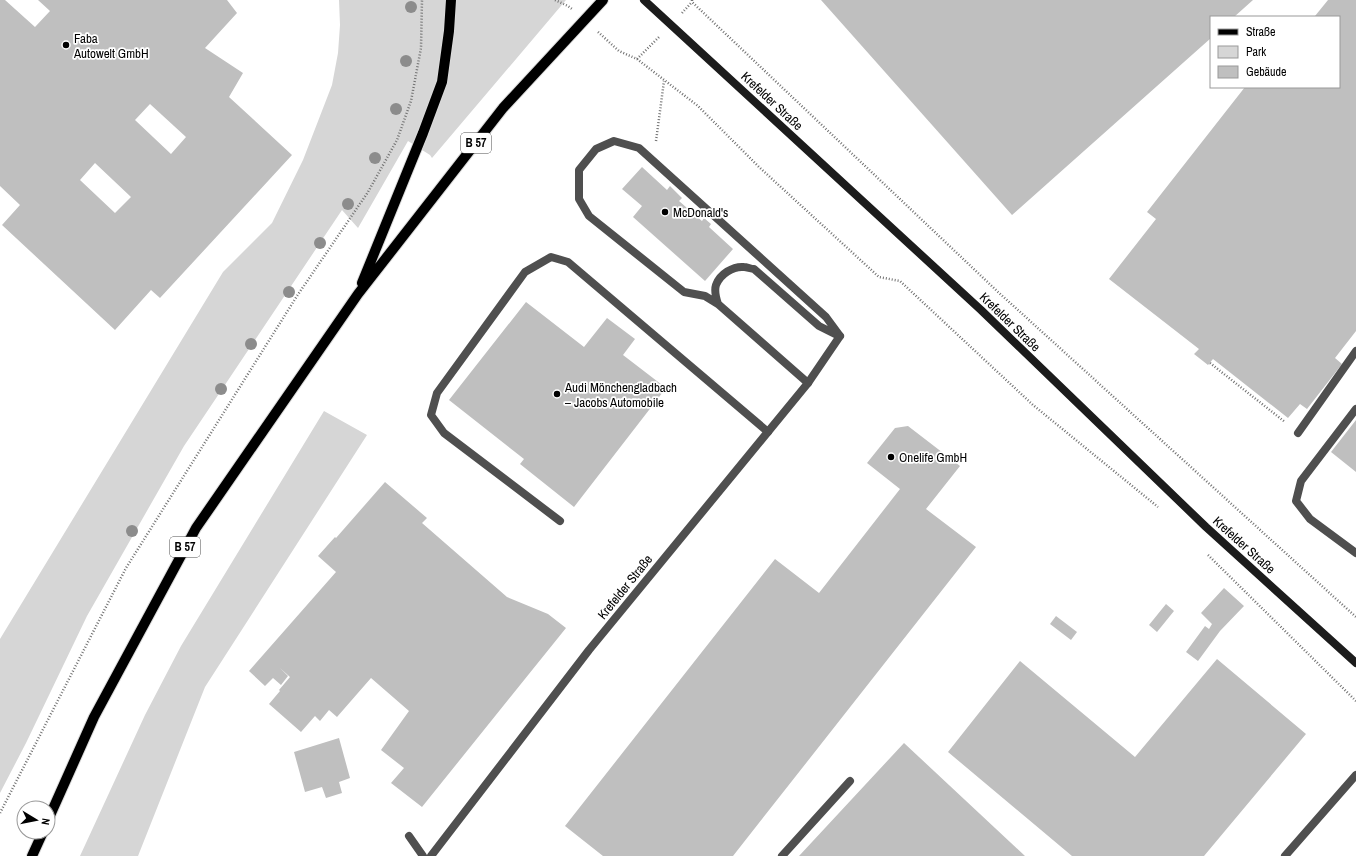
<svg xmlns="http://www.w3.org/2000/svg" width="1356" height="856" font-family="'Archivo Narrow',sans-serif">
  <rect width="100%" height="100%" fill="#fff"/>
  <!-- green -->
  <path fill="#d6d6d6" d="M339 0H566L432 158 430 155 408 141 358 228 342 210 184 446 87 616 26 743 0 793V639L223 272 272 223 303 160 332 85 338 53 340 25Z
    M324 411 367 435 205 687 138 856H80L145 715 181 646Z"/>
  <!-- building -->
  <path fill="#bfbfbf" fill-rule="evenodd" d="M0 0H5L35 27 50 11 38 0H227L237 13 205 48 243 73 229 97 292 155 160 298 151 290 115 330 2 225 20 205 0 186ZM150 104 186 137 171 154 135 120ZM95 163 131 197 115 213 80 180Z
    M821 0H1253L1234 17H1211V38L1012 215Z
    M1328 0H1356V331L1335 358 1342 364 1307 409 1300 404 1288 418 1213 359 1208 365 1194 354 1199 349 1109 279 1156 219 1147 212 1245 87H1339V17L1315 16Z
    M642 167 667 190 670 186 682 198 679 201 702 221 704 218 711 224 709 227 733 249 705 281 633 217 642 206 622 189Z
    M526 302 584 347 607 318 635 339 623 355 666 388 574 507 520 464 524 459 449 400Z
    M1356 420V472L1331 452Z
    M908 426 960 466 926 509 976 547 733 856H603L565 826 775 559 819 593 900 489 867 463 895 428Z
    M385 482 427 518 422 523 507 597 548 614 566 628 422 807 391 783 404 768 381 750 409 711 371 678 337 717 329 710 320 721 315 716 301 732 269 704 280 691 279 690 290 677 280 668 288 676 281 685 273 678 265 686 249 671 336 572 318 556 335 537 336 538Z
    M1224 588 1244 606 1220 631 1198 661 1186 652 1205 626 1209 629 1212 624 1201 613Z
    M1166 604 1174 611 1157 632 1149 625Z
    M1056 616 1077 632 1071 640 1050 624Z
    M1217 659 1306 734 1204 856H1072L948 752 1020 661 1135 757Z
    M339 738 350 778 339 782 342 793 326 798 322 787 305 792 294 752Z
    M904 743 1025 856H799Z"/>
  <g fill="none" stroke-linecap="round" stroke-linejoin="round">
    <!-- primary casing -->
    <g stroke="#dbdbdb" stroke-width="12">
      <path id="primary" d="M362 283 423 133 442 82 449 31 451 0
        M48 820 94 717 196 528 358 294 503 108 603 0
        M32 856 43 832"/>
    </g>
    <!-- path -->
    <path stroke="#717171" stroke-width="2.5" stroke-dasharray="1 2" stroke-linecap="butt" d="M555 0 568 6 572 9
      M692 0V2L997 291 1356 617
      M682 13 692 2
      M598 32 619 51 637 59 698 106 759 167 879 277 900 281 1033 405 1158 507
      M637 59 659 37
      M656 141 664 81
      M1210 363 1285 422
      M1208 555 1356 701
      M0 813 126 568 297 296 368 192 397 140 411 101 421 48 422 0"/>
    <!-- lane -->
    <path stroke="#4f4f4f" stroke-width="8" d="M718 304C716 298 714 291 716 285 720 274 733 266 744 267 747 267 751 269 754 269L819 326 839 336
      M808 383 718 304 705 296 684 292 589 216 579 199V170L596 149 614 141 639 148 826 317 840 336
      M1356 409 1301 481 1296 501 1310 519 1356 553
      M1298 433 1356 351
      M560 521 444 433 431 415 437 393 525 272 551 257 568 262 768 432
      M782 856 850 781"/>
    <!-- street -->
    <path stroke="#4f4f4f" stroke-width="8" d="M409 836 423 856
      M431 856 589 650 808 383 840 336
      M1285 856 1356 775"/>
    <!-- secondary -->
    <path stroke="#1c1c1c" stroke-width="8" d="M644 0 981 310 1206 527 1356 663"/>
    <!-- primary -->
    <use href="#primary" stroke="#000" stroke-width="10"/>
  </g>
  <!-- trees -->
  <g fill="#8c8c8c">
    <circle cx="411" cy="7" r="6"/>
    <circle cx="406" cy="61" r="6"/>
    <circle cx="396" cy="109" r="6"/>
    <circle cx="375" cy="158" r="6"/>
    <circle cx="348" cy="204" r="6"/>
    <circle cx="320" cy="243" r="6"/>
    <circle cx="289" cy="292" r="6"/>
    <circle cx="251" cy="344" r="6"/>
    <circle cx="221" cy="389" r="6"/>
    <circle cx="132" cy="531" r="6"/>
  </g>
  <!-- markers -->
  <g fill="#000" stroke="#fff" stroke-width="1.5">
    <circle cx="66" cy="45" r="4"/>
    <circle cx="665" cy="212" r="4"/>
    <circle cx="557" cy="394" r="4"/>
    <circle cx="891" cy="457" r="4"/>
  </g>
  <g text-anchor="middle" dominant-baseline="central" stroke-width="3.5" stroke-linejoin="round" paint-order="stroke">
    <!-- shield labels -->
    <g fill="#fff" stroke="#4c4c4c" stroke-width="1">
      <rect x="461" y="133" width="30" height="20" rx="3"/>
      <rect x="170" y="537" width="30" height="20" rx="3"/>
    </g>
    <g font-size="12" font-weight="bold" fill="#000">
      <text x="476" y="143">B 57</text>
      <text x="185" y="547">B 57</text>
    </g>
    <!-- poi labels -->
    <g font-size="13" fill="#000" stroke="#fff" text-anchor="start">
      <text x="74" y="38">Faba<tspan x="74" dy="15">Autowelt GmbH</tspan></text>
      <text x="673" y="212">McDonald's</text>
      <text x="565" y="387">Audi Mönchengladbach<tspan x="565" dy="15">– Jacobs Automobile</tspan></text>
      <text x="899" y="457">Onelife GmbH</text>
    </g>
    <!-- street labels -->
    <g font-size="13" fill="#000" stroke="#fff">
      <text transform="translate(772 101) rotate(43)">Krefelder Straße</text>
      <text transform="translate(1010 322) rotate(44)">Krefelder Straße</text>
      <text transform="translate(1244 545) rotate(42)">Krefelder Straße</text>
      <text transform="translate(625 587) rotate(-51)">Krefelder Straße</text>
    </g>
  </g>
  <!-- legend -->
  <rect x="1210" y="16" width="130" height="72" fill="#ffffff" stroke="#999999"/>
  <rect x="1218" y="29" width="20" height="6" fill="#000000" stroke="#999999"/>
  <text x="1246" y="36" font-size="12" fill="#000000">Straße</text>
  <rect x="1218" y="46" width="20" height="12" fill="#d6d6d6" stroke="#999999"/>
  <text x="1246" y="56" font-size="12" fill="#000000">Park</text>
  <rect x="1218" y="66" width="20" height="12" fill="#bfbfbf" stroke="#999999"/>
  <text x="1246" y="76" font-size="12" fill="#000000">Gebäude</text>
  <!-- north arrow -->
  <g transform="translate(36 820) rotate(100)"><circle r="19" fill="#ffffff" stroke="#999999"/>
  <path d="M0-3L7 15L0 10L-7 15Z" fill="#000000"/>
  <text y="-6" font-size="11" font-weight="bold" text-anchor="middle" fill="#000000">N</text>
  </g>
</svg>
